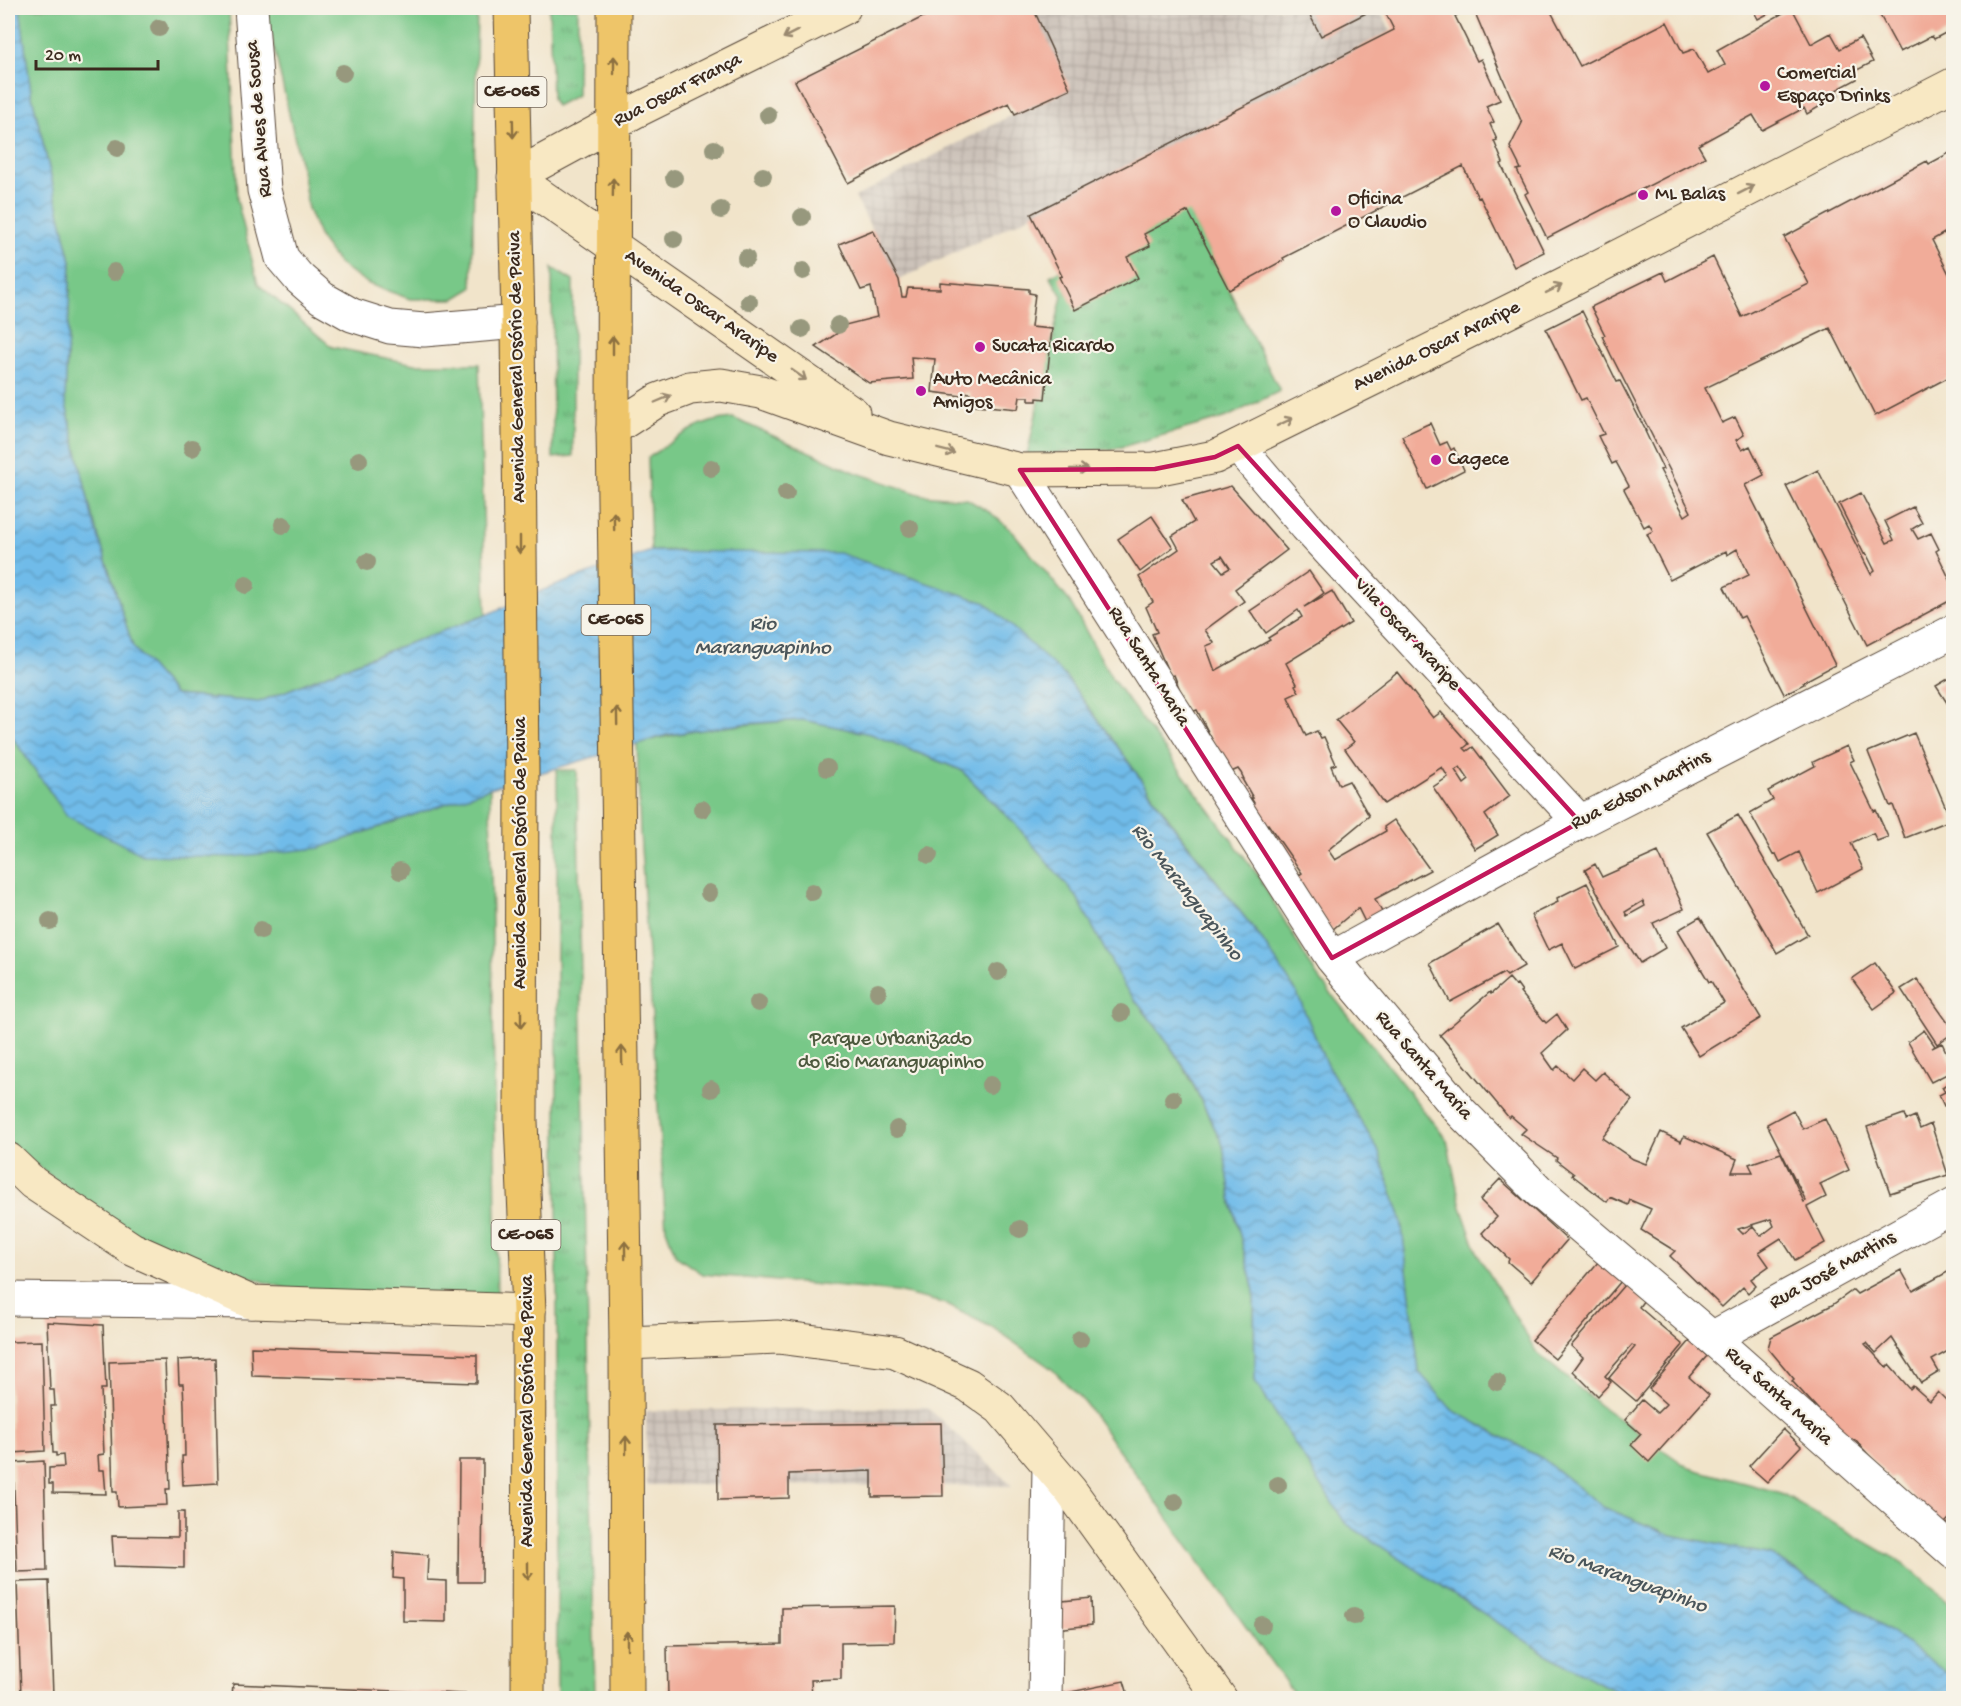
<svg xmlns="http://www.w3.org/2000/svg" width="1961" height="1706" font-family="'Gochi Hand',sans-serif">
  <defs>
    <pattern id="industrial-grid" width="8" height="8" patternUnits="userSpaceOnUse" patternTransform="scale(1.5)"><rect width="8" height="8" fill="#ccc2b9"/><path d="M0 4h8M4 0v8" fill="none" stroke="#b0a79f"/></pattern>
    <pattern id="grass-tufts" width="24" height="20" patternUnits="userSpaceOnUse" patternTransform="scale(1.5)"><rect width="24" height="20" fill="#78c888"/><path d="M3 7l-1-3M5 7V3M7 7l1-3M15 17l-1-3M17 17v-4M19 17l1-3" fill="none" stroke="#64a36f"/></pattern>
    <pattern id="water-waves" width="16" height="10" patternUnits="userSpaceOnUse" patternTransform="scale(1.5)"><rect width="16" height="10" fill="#70bbe9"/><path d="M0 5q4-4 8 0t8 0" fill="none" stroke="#5d98bc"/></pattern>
  </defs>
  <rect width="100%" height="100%" fill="#f7f3e8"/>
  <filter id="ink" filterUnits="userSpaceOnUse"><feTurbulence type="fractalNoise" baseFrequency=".0167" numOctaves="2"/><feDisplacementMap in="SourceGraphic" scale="12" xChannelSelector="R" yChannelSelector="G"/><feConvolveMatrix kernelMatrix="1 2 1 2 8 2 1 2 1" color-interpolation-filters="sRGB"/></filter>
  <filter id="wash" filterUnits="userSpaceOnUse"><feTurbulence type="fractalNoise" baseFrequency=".008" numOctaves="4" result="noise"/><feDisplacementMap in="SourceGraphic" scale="24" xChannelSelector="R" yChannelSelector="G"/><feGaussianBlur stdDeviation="1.35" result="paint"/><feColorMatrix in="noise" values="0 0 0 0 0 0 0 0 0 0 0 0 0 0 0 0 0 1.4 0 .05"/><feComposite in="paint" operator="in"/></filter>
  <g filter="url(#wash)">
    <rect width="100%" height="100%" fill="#f1e4ca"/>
    <!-- industrial -->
    <path fill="url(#industrial-grid)" d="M1030 8H1379L1391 31 1022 220 899 280 855 197 1069 85Z
      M927 1407 1012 1486 647 1485 646 1411Z"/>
    <!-- grass -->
    <path fill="url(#grass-tufts)" stroke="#5a7953" stroke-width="1.5" d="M549 8H578L577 95 556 106 552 99Z
      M1187 207 1280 391 1227 417 1114 449 1027 455 1062 296 1050 276Z
      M552 268 573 281V456L553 458Z
      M557 770H577L595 1698H557Z"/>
    <!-- park -->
    <path fill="#78c888" stroke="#5a7953" stroke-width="1.5" d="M20 8H229L237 200 258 284 332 347 415 364H479L486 615 355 663 259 702 175 695 133 647 92 516 65 400 71 261 31 92Z
      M265 8H477L472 288 454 299H410L369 284 339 264 321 240 308 209 303 175Z
      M733 418 857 473 922 495 967 499 991 513 1013 532 1070 602 1113 680 1257 874 1317 976 1447 1140 1461 1207 1478 1255 1537 1353 1602 1407 1689 1468 1781 1493 1903 1563 1953 1606V1678L1871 1617 1771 1555 1671 1535 1603 1507 1543 1459 1452 1410 1419 1372 1401 1219 1378 1150 1325 1061 1297 993 1260 937 1178 831 1115 743 1065 676 679 550 651 551 648 458C675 439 699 420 733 418Z
      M803 720 871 734 961 770 1017 826 1077 897 1124 986 1162 1034 1186 1071 1223 1145 1232 1203 1254 1291 1255 1381 1541 1651 1628 1698H1297L1085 1403 1052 1369 995 1329 943 1303 897 1292 702 1274 676 1256 666 1229 640 832 637 744C691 728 747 724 803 720Z
      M8 731 67 816 320 848 490 788 497 1301 298 1292 137 1243 8 1143Z"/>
    <!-- water -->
    <path fill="url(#water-waves)" stroke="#567284" stroke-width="1.5" d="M8 8H20L31 92 71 261 65 400 92 516 133 647 175 695 259 702 355 663 486 615 541 591 651 551 839 553 986 603 1065 676 1115 743 1177 831 1260 937 1297 993 1325 1061 1378 1150 1401 1219 1419 1372 1452 1410 1543 1459 1603 1507 1671 1535 1771 1555 1871 1617 1953 1678V1698H1628L1541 1651 1345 1523 1255 1381 1254 1291 1232 1203 1223 1145 1187 1071 1162 1034 1124 986 1077 897 1017 826 961 770 871 734 803 720 743 724 667 735 637 744 490 788 320 848 232 857 143 855 67 816 8 731Z"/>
    <g id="blocks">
      <!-- building -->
      <path fill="#f1ac99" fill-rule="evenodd" d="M941 8H1033L1070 89 1015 114 1009 103 948 131 848 183 795 81Z
        M1306 8H1376L1321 36Z
        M1383 8H1458L1461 13 1455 16 1477 61 1481 59 1500 100 1486 106 1494 122 1490 124 1497 140 1494 141 1503 163 1501 164 1544 252 1514 267 1480 197 1478 198 1463 166 1283 258 1284 260 1229 290 1188 211 1144 234 1150 246 1127 257 1138 278 1075 310 1059 277 1062 276 1031 214 1394 30Z
        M1473 8H1549L1580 66 1667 22 1683 53 1694 49 1708 74 1725 65 1717 50 1792 8 1811 44 1831 33 1840 49 1860 38 1873 62 1853 72 1857 79 1836 90 1839 95 1807 114 1804 108 1762 130 1753 115 1698 145 1705 157 1547 238 1525 194 1528 192 1517 170 1521 169 1510 147 1522 123Z
        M1752 8H1779L1758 19Z
        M1876 8H1953V29L1934 39 1932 36 1900 52Z
        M1953 151V228L1932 240 1953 282V375L1875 416 1830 328 1705 388 1722 423 1735 417 1744 435 1736 440 1742 450 1750 446 1764 475 1745 485 1835 665 1803 682 1804 684 1784 694 1744 616 1740 618 1724 587 1749 575 1737 549 1727 555 1726 551 1670 580 1647 534 1653 531 1649 524 1644 527 1624 489 1629 486 1616 462 1612 464 1598 436 1604 434 1586 398 1581 400 1546 329 1582 311 1617 382 1620 381 1646 431H1645L1663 469 1660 470 1685 516 1691 512 1611 355 1602 336 1605 335 1591 307 1663 272 1667 281 1713 257 1742 317 1809 284 1784 237 1927 161 1929 164Z
        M873 230 899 280 902 297H906L908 288 940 289V282L1029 289V293L1035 294 1031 327 1052 329 1045 399 1037 398V401H1029V397H1020L1018 409 976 405 977 400H971L970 393 964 392 962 396 932 392 935 359 911 357 913 379 869 383 816 347 844 329 845 325 877 317 871 287 861 290 839 244Z
        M1430 423 1440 445 1447 442 1451 450 1454 448 1464 470 1427 489 1402 436Z
        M1818 470 1871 574 1875 571 1866 553 1864 554 1839 504 1861 493 1887 543 1894 540 1885 521 1913 507 1922 523 1912 529 1918 539 1931 533 1939 549 1936 551 1953 586V599L1867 645 1786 486Z
        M1231 486 1287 550 1235 589 1244 601 1205 630 1214 643 1206 646 1215 671 1270 640 1268 638 1302 617 1298 610 1266 633 1250 611 1309 571 1324 593 1304 607 1332 591 1351 623 1286 663 1297 684 1295 685 1299 692 1288 697 1306 736 1317 731 1321 738 1324 737 1336 764 1331 766 1339 785 1349 781 1369 816 1328 850 1335 860 1386 831 1384 827 1394 820 1430 870 1375 899 1382 912 1365 922 1358 908 1332 930 1294 879 1302 873 1268 824 1261 828 1250 805 1254 803 1251 798H1253L1242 779H1244L1241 773 1238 769 1229 773 1197 710 1189 713 1174 675 1170 676 1152 634 1157 632 1146 607 1153 602 1139 577 1179 549 1172 536 1194 522 1182 500ZM1222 556 1230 568 1223 572 1214 561Z
        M1152 516 1173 547 1140 572 1118 539Z
        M1397 672 1433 718 1441 712 1469 744 1464 748 1467 751 1473 747 1510 796 1485 815 1498 835 1475 849 1433 787 1448 777 1442 767 1384 804 1345 749 1354 742 1336 720ZM1460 767 1469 780 1464 784 1455 770Z
        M1953 676V712L1936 686Z
        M1914 733 1951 820 1905 838 1893 805 1890 806 1868 752Z
        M1847 746 1854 760 1850 762 1874 811 1876 810 1888 837 1877 841 1873 833 1851 843 1863 869 1818 893 1799 852 1780 862 1776 854 1773 855 1750 813 1773 800 1768 791 1815 766 1813 762Z
        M1738 815 1808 935 1777 953 1707 832Z
        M1658 852 1684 909 1653 923 1665 948 1640 963 1616 926 1585 870 1595 864 1602 877ZM1643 901 1645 906 1627 916 1625 912Z
        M1587 883 1619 947 1575 969 1562 943 1548 950 1531 915 1558 902 1557 898Z
        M1700 917 1761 1018 1699 1056 1681 1028 1724 1003 1711 981 1709 982 1678 930Z
        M1498 924 1524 966 1507 976 1504 973 1450 1002 1430 963Z
        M1875 963 1896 993 1874 1009 1852 979Z
        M1509 978 1515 985 1517 984 1522 991 1520 992 1546 1023 1557 1014 1567 1030 1542 1053 1554 1070 1558 1066 1572 1079 1582 1068 1595 1080 1603 1072 1632 1100 1602 1138 1633 1159 1646 1164 1661 1132 1681 1142 1684 1136 1737 1159 1732 1172H1753L1749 1164 1781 1153 1804 1202 1806 1201 1767 1124 1793 1110 1803 1129 1825 1119 1849 1170 1820 1184 1826 1197 1807 1207 1825 1243 1795 1260 1781 1238 1759 1252 1769 1266 1751 1279 1756 1285 1748 1293 1743 1287 1722 1307 1670 1256 1675 1251 1641 1230 1651 1209 1630 1200 1628 1205 1610 1197 1607 1202 1572 1175 1574 1174 1556 1160 1557 1158 1521 1134 1526 1129 1511 1116 1509 1118 1440 1035 1490 992 1491 994ZM1771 1219 1774 1226 1761 1236 1753 1226 1743 1234 1738 1229Z
        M1917 979 1953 1030V1033L1937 1044 1901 989Z
        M1924 1030 1935 1046 1932 1048 1942 1043 1953 1067V1071L1931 1082 1908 1042Z
        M1953 1080V1116L1948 1104 1944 1106 1939 1095 1945 1092 1942 1087Z
        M1904 1114 1906 1120 1915 1116 1920 1129 1931 1124 1948 1175 1890 1193 1867 1127Z
        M1500 1179 1567 1240 1531 1282 1508 1262 1509 1259 1482 1233 1497 1217 1480 1200Z
        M1599 1261 1622 1280 1555 1359 1532 1340Z
        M1953 1269V1360L1948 1351 1932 1360 1939 1372 1921 1383 1892 1338 1876 1353 1867 1343 1865 1344 1887 1368 1889 1365 1910 1389 1913 1386 1930 1401 1938 1392 1950 1404 1953 1401V1515L1941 1527 1894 1477 1891 1479 1855 1440 1850 1444 1792 1381 1794 1379 1768 1348 1771 1337 1832 1305 1853 1290 1857 1294 1901 1270 1913 1291Z
        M1625 1284 1644 1300 1639 1307 1683 1345 1636 1401 1609 1378 1635 1347 1632 1345 1605 1376 1611 1382 1598 1396 1573 1371 1583 1357 1571 1346Z
        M47 1322 103 1325 106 1389H101L104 1454 98 1455 99 1470H104L106 1494 53 1493V1484H49V1468L64 1467 63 1455 56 1456V1453H53L51 1406H55L54 1390H50Z
        M42 1341 45 1451 12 1453 8 1342Z
        M1690 1341 1707 1356 1689 1377 1709 1395 1649 1462 1631 1445 1641 1434 1625 1420 1642 1400 1657 1413 1666 1404 1649 1389Z
        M251 1347 477 1355V1383L252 1376Z
        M215 1358 218 1483 183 1485 182 1456H185L184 1405 183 1384H179L178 1360Z
        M165 1360 170 1489H166L167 1505 118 1507 117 1492H113L109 1362Z
        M941 1423 943 1496 872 1497V1471L789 1474V1498L718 1500 717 1425Z
        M1783 1429 1801 1446 1767 1482 1749 1466Z
        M459 1460H483L482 1582H458Z
        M44 1461 47 1571 17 1572 13 1463Z
        M178 1512H184V1568L114 1566 112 1536 178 1537Z
        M394 1552 428 1555 427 1580 446 1581V1622L403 1621V1579L393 1578Z
        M49 1581 53 1696H21L17 1582Z
        M1091 1598 1092 1625 1056 1629 1053 1602Z
        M895 1606 894 1642 841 1643V1679L811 1680 812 1698H668L667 1646 782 1644V1608Z
        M1124 1681 1129 1698H1062L1061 1694Z
        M233 1684 485 1695V1698H232Z"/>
    </g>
  </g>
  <g filter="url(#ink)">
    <use href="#blocks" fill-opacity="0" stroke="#564638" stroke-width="1.5"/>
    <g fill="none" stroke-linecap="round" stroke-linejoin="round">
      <!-- street casing -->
      <g stroke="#564638" stroke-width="35">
        <path id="street" d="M251 8 264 190 282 258 299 278 322 298 352 315 390 327 424 330 518 322
          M1238 446 1306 526 1580 822
          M1020 470 1332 958 1461 1112 1539 1191 1712 1338 1954 1553
          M1332 958 1580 822 1954 631
          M8 1299 251 1302
          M1712 1338 1954 1205
          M1045 1698 1049 1466"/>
      </g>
      <!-- secondary casing -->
      <g stroke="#564638" stroke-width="35">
        <path id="secondary" d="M844 8 634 112 514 177 853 413
          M613 429 658 400 690 388 721 385 761 392 889 438 1020 470 1155 469 1215 457 1564 284 1954 84
          M8 1159 33 1183 132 1249 251 1302 529 1311
          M626 1343 778 1337 895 1352 968 1385 1000 1408 1070 1490 1220 1698"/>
      </g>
      <!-- primary casing -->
      <g stroke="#564638" stroke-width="35">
        <path id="primary" d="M511 8 518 322 522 772 521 1121 529 1311 528 1698
          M614 8 613 429 626 1343 627 1698"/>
      </g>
      <!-- street -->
      <use href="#street" stroke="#fff" stroke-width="33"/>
      <!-- secondary -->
      <use href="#secondary" stroke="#f8e8c3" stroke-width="33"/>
      <!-- primary -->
      <use href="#primary" stroke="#eec569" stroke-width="33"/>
    </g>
    <!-- trees -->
    <g fill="#97987d">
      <circle cx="159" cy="28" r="9"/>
      <circle cx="343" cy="73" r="9"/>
      <circle cx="768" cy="115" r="9"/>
      <circle cx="117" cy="148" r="9"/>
      <circle cx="714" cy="149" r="9"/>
      <circle cx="763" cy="176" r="9"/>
      <circle cx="674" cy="178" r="9"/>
      <circle cx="721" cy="210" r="9"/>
      <circle cx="802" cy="217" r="9"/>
      <circle cx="674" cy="239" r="9"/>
      <circle cx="746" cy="258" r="9"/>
      <circle cx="803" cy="271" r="9"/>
      <circle cx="114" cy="272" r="9"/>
      <circle cx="749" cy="302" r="9"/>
      <circle cx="838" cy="325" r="9"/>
      <circle cx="802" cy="329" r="9"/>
      <circle cx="192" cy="448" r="9"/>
      <circle cx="359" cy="460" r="9"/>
      <circle cx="711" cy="468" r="9"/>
      <circle cx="786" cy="493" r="9"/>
      <circle cx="283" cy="525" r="9"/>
      <circle cx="910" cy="528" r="9"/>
      <circle cx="367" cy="562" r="9"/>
      <circle cx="246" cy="585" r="9"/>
      <circle cx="827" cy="768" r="9"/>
      <circle cx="702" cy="809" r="9"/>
      <circle cx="929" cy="855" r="9"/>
      <circle cx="400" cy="871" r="9"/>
      <circle cx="812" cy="892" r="9"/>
      <circle cx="709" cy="893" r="9"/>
      <circle cx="50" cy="921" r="9"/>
      <circle cx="261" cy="930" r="9"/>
      <circle cx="998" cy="972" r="9"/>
      <circle cx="878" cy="992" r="9"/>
      <circle cx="758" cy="1003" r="9"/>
      <circle cx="1121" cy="1013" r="9"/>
      <circle cx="990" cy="1085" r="9"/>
      <circle cx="711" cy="1089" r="9"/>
      <circle cx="1173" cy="1099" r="9"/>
      <circle cx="897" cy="1129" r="9"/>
      <circle cx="1020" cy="1229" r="9"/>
      <circle cx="1080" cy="1339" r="9"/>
      <circle cx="1497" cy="1382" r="9"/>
      <circle cx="1278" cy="1485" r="9"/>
      <circle cx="1175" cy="1502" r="9"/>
      <circle cx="1354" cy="1616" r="9"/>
      <circle cx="1262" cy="1625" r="9"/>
    </g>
    <!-- one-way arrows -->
    <defs><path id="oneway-shaft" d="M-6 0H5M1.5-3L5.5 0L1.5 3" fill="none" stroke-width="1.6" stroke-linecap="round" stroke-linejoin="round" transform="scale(1.5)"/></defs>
    <g stroke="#9a8970">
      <use href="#oneway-shaft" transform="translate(791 34) rotate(153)"/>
      <use href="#oneway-shaft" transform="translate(1746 190) rotate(-27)"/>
      <use href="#oneway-shaft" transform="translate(1554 289) rotate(-26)"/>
      <use href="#oneway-shaft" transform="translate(799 375) rotate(35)"/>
      <use href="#oneway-shaft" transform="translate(663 399) rotate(-23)"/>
      <use href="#oneway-shaft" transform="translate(1285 422) rotate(-26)"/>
      <use href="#oneway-shaft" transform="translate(946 451) rotate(14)"/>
      <use href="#oneway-shaft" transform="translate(1079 469)"/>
    </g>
    <g stroke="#8c7040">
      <use href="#oneway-shaft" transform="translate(614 65) rotate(-90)"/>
      <use href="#oneway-shaft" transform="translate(513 129) rotate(89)"/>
      <use href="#oneway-shaft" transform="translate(613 187) rotate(-89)"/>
      <use href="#oneway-shaft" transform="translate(613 345) rotate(-90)"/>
      <use href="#oneway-shaft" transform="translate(614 521) rotate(-91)"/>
      <use href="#oneway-shaft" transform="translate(520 545) rotate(90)"/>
      <use href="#oneway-shaft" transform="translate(617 716) rotate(-91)"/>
      <use href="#oneway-shaft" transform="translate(521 1019) rotate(90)"/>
      <use href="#oneway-shaft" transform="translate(622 1055) rotate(-91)"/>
      <use href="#oneway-shaft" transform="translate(625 1250) rotate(-91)"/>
      <use href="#oneway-shaft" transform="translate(626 1445) rotate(-90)"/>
      <use href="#oneway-shaft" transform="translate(528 1571) rotate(90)"/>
      <use href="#oneway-shaft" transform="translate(627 1640) rotate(-90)"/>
    </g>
  </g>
  <!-- marked area -->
  <path fill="none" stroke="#c2185b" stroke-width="4.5" stroke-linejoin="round" d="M1238 446 1580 822 1332 958 1020 470 1155 469 1215 457Z"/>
  <!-- markers -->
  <g fill="#b5179e" stroke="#f7f3e8" stroke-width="2">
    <circle cx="1765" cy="86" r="6"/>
    <circle cx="1643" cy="195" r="6"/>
    <circle cx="1336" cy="211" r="6"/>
    <circle cx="980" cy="347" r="6"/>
    <circle cx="921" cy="391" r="6"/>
    <circle cx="1436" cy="460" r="6"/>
  </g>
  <g text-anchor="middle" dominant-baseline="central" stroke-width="4.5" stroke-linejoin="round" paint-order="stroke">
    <!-- shield labels -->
    <g fill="#f7f3e8" stroke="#73665b" stroke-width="1.5">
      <rect x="477.5" y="77" width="69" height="30" rx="4.5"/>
      <rect x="581.5" y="605" width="69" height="30" rx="4.5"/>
      <rect x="491.5" y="1220" width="69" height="30" rx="4.5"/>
    </g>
    <g font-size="18" font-weight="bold" fill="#3b2a1e">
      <text x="512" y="92">CE-065</text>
      <text x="616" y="620">CE-065</text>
      <text x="526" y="1235">CE-065</text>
    </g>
    <!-- poi labels -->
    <g font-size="20" fill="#3b2a1e" stroke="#f7f3e8" text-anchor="start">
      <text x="1777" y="74">Comercial<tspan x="1777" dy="23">Espaço Drinks</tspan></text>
      <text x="1655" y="195">ML Balas</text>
      <text x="1348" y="200">Oficina<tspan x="1348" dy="23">O Claudio</tspan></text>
      <text x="992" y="347">Sucata Ricardo</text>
      <text x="933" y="380">Auto Mecânica<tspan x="933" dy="23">Amigos</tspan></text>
      <text x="1448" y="460">Cagece</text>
    </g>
    <!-- street labels -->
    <g font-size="20" fill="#3b2a1e" stroke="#f7f3e8">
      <text transform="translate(678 91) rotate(-27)">Rua Oscar França</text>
      <text transform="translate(260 119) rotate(-95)">Rua Alves de Sousa</text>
      <text transform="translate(701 307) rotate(35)">Avenida Oscar Araripe</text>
      <text transform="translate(1437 347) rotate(-26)">Avenida Oscar Araripe</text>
      <text transform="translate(518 367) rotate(-91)">Avenida General Osório de Paiva</text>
      <text transform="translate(1407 635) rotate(47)">Vila Oscar Araripe</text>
      <text transform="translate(1148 667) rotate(58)">Rua Santa Maria</text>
      <text transform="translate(1641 791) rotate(-27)">Rua Edson Martins</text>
      <text transform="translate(521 853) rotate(-90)">Avenida General Osório de Paiva</text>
      <text transform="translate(1423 1066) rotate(49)">Rua Santa Maria</text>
      <text transform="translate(1833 1271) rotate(-29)">Rua José Martins</text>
      <text transform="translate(1778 1397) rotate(42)">Rua Santa Maria</text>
      <text transform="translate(528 1411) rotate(-90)">Avenida General Osório de Paiva</text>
    </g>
    <!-- park labels -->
    <g font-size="20" fill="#4d593e" stroke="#f7f3e8">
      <text x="891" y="1040">Parque Urbanizado<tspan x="891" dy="23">do Rio Maranguapinho</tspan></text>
    </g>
    <!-- water labels -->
    <g font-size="21" font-style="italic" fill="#4b565b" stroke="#f7f3e8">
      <text x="763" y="625">Rio<tspan x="763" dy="24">Maranguapinho</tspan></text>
      <text transform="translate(1186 893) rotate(52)">Rio Maranguapinho</text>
      <text transform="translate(1627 1580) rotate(20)">Rio Maranguapinho</text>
    </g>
  </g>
  <!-- margin -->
  <rect width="1961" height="1706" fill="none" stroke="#f7f3e8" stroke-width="30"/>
  <!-- scale -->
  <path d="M36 60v9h122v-9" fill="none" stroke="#3b2a1e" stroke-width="3"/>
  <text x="45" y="60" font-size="18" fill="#3b2a1e" stroke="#f7f3e8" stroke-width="4.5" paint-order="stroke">20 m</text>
</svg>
